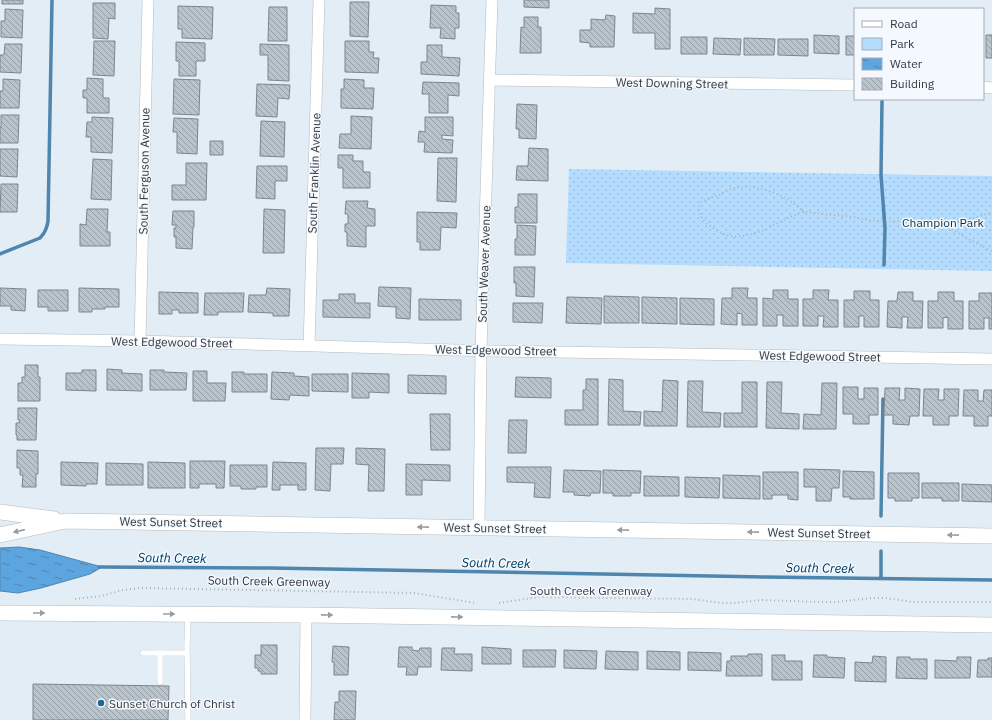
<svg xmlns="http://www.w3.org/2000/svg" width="992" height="720" font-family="'IBM Plex Sans',sans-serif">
  <defs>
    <pattern id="green-dots" width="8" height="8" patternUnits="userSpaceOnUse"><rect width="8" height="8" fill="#b4dcfe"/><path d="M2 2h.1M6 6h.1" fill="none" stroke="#9bbedb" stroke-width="1.8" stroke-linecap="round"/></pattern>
    <pattern id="water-ripples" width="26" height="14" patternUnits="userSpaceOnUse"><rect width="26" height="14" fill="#5ca5de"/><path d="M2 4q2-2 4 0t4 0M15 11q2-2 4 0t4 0" fill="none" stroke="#4d87b5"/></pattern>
    <pattern id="building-back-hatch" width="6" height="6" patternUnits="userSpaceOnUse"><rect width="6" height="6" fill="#b9c3cb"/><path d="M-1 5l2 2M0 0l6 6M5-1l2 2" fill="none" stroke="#979fa6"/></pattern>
  </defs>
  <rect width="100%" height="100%" fill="#e3edf5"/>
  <!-- green -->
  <path fill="url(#green-dots)" d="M569 169 992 176V271L566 263Z"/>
  <!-- water -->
  <path fill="url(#water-ripples)" stroke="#5085ad" d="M19 547 40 550 102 567 90 574 41 588 18 593 0 591V548Z"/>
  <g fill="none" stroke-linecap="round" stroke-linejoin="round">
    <!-- stream -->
    <path stroke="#5085ad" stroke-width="3.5" d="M882 101 881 175 885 228 884 265
      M0 254 40 238C45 233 47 229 48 221L52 0
      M881 516 883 399
      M99 567 271 568 765 577 992 580
      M881 578V551"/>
  </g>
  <!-- building -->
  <path fill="url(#building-back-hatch)" stroke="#7c858d" d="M2 0H23V4H2Z
    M524 0H549V8L524 7Z
    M350 2H369L368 37 350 36Z
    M93 3H115V19L109 18 108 39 93 38Z
    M431 5 456 6V13H459V28H455V39L440 38 441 28H430Z
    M178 6 213 7 212 39 182 38V29H178Z
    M269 7H287V41H268Z
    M655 8 670 9V49H655V33H633V13L655 14Z
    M5 9 23 10 22 38 1 37V21H5Z
    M606 15 615 16 614 47H590V43L580 42V30H591V19L605 20Z
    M524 17H538V27H541V53H520L521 27 524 28Z
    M814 35 839 36V54L814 53Z
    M986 35H992V58H986Z
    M846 36H855V55H846Z
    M681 37H707V54H681Z
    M714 38 741 39 740 55 713 54Z
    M744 38 775 39 774 55H744Z
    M778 39H808V56L778 55Z
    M94 41H115L114 76 93 75Z
    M345 41H369V52H374L373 58H379L378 73 345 72Z
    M176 42 205 43V61H196V76H179V61H176Z
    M5 44H22L21 73 0 72V55H4Z
    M260 44 289 45V81L268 80V55H260Z
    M427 45H442V57L460 58 459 76 421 74V62H427Z
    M87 78 103 79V98H109V113H87V98H83V90H87Z
    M3 79 20 80 19 108H0V91H3Z
    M174 79 200 80 199 115 173 114Z
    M344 79 364 80V88H374L373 109 341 108V89H344Z
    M423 82 459 83V96L448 95V113H429V94H422Z
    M257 84 290 85 289 99 278 98 277 117 256 116Z
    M517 104 537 105 536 139 519 138V129H516Z
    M1 115H19L18 143H0V127H1Z
    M351 116 372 117 371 149 339 148 340 134H351Z
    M92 117 113 118 112 153 91 152V137H86L87 122H92Z
    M425 117H453V136L442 135V139L453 140 452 153 424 152 425 142H418L419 131 425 132Z
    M174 118 198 119 197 154 177 153V132H173Z
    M261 121 285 122 284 157 260 156Z
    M210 141H223V155H210Z
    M529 148 548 149V181L516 180 517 166H528Z
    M0 149H18L17 177 0 176Z
    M338 155H353V161H363V172H370V188H343V168H338Z
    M438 158H457L456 202 437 201Z
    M93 159 112 160 111 200 91 199Z
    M186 163H207L206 200H172V185H186Z
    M257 166H287V181H275V199L256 198Z
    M1 184H18L17 212H0Z
    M518 194H537V223H515V207H518Z
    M346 201H368L367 208 375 209V226H366V247L347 246V232H345V224H348V214H345Z
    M87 209H108L107 232H110V246H80V224L86 225Z
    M264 209 285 210 284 253H263Z
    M173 211H194V227H193L192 249 176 248V237H174V228H176V225H172Z
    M417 212 457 213 456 228 441 227 440 250H420V242H417Z
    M517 225 536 226 535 255H515V239H517Z
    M514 267H535L534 297 516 296V283H514Z
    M379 287 411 288 410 319 396 318V307L378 306Z
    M0 288 26 289 25 311 11 310V306H0Z
    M79 288 119 289V307H105V309H92V312H79Z
    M267 288 290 289 289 316H273V313L248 312 249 295H266Z
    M732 288H748L747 298H757V325H742V314L737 313V325L721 324 722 298H732Z
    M38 290H68V311H48V307H38Z
    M773 290H788V299H798V326H783V315H777V326H763V298L773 299Z
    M813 290H829L828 300H838V327H823L824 316H818V326H803V299H813Z
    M854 291H870V300H879V327H864V316H859V327H844V300H854Z
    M159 292 198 293V313H179V310H172V314H159Z
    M898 292H913V301H923L922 328H907L908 317H902V328L887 327 888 301H897Z
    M938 292H954V301H963V329H948V317L943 318V328H928V301H938Z
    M205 293H244L243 312H218V315H204Z
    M979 293H992V329H989V318H984V329H969V301H979Z
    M339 294H355V303H370V318L323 317V300H339Z
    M604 296 639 297V323H604Z
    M567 297 602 298 601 324 566 323Z
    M642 297 677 298V324L642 323Z
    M680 298 714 299V325L680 324Z
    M419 299 461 300V320H419Z
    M513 303H543L542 323 513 322Z
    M25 365H38V377H40V401H18V383H22V377H25Z
    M107 369 122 370V373L142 374V391L107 390Z
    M82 370H96V391L66 390V373H82Z
    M150 370H164V372L187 373 186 390H150Z
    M193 371H207V383H226L225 401H193Z
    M232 372H244V374H267V392H232Z
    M272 372 294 373V376L309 377V396L290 395 289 400 271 399Z
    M352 373 389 374V393L369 392V398H352Z
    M312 374H348V392L312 391Z
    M408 375 446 376V394L408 393Z
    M516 377 551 378V398L515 397Z
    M586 379H598V425H565V410H583V390H586Z
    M609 379 623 380V411L641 412 640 425H608Z
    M663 380 678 381 677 426H644V411L662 412Z
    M688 381H703L702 412 721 413 720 427H687Z
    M742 382H757V427H724V413H742Z
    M767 382H782L781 413 799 414V429L766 428Z
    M822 383H837L836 429H803L804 414 821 415Z
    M843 387H858V399H864V388H878V415H869V424H853V414H843Z
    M885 388H900L899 400H905V388L920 389 919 416H910L909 425 893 424V415H884Z
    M924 389H939L938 400H944V389H959L958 416H949V425H933V416H923Z
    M964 390H978V401H983L984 390H992V416H988V426H974V416H963Z
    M18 408H37L36 440H17V435H16V423H19L20 420H18Z
    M430 414H450V450H431Z
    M509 420H527L526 453H508Z
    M316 448H344L343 464H331L330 491 315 490Z
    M356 448 385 449 384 491H368L369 465 356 464Z
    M17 450 38 451V474H36V487H22L23 475H20V468H17Z
    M190 461H225L224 488H216V484H199V488H190Z
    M61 462 98 463 97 484H86V486L61 485Z
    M148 462 185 463V488H148Z
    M273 462 306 463V490H298V485H280V490H272Z
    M106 463 143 464V485H106Z
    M406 464 450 465V481L422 480V495H406Z
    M230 465H267V487H256V489H241V486H230Z
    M507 467H551L550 498 534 497 535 483 507 482Z
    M804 469 840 470 839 488H832L831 501H816V487H804Z
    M564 470 601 471 600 493H591L590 496 574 495V492H563Z
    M603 470 641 471 640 493H631V496H613V493H603Z
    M843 471 874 472V499H850V497H843Z
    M763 472H798V500L788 499V495H772V499H763Z
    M888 473H919V498H912V501H895V498H888Z
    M723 475 760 476V499L723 498Z
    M644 476 679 477V496H644Z
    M685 477 720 478 719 498 685 497Z
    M922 483H959V501H942V498H922Z
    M962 484 992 485V502L962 501Z
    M261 645H277V674H261V671H258V668H255V655H261Z
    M333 646 349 647 348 675H334V662H332Z
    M399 647H412V650L419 651 420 648H431V667H418L417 675H406L407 667H398Z
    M482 647 511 649V664H482Z
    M442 648H455L454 654H472V671L441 670Z
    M523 650H556L555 667H523Z
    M564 650 597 651 596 669 564 668Z
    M606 651 638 652V670L605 669Z
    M647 651 680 652V670L647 669Z
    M688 652 721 653V671L688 670Z
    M748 654H762V676H726L727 661H731V656H748Z
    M772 655H785V661H802V680H772Z
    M814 655H827V657L845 658 844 678 813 677Z
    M873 656 886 657V682L855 681V662L872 663Z
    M897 657H910V659H927V679L896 678Z
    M957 657H971L970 678H935V660L957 661Z
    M988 658H992V677H977L978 660H988Z
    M33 684 169 686 168 720H33Z
    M339 691H356L355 720H334L335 702H339Z"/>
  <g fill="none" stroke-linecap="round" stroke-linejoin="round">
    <!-- lane casing -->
    <g stroke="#b1bbc3" stroke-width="6">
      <path id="lane" d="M143 653H187
        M160 653V682
        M188 720 187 645 188 614"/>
    </g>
    <!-- street casing -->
    <g stroke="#b1bbc3" stroke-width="12">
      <path id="street" d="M489 80 855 85
        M983 87 992 88
        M0 339 140 341 491 351 992 359
        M140 341 148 0
        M309 346 319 0
        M479 527 481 351 492 0
        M305 720 306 615"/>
    </g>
    <!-- secondary casing -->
    <g stroke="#b1bbc3" stroke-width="16">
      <path id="secondary" d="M0 512 54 519
        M0 535 65 521 992 536
        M0 613 306 615 992 625"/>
    </g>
    <!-- path -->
    <path stroke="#aab2b8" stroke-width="2" stroke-dasharray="1 3" stroke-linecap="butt" d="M804 212C789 197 757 182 735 188 729 189 723 193 718 195 713 197 705 199 701 203 691 216 717 232 727 235 732 237 737 237 742 236 765 234 783 217 804 212L854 217 867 220 875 221 936 222 944 225 972 241 992 251
      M946 225 977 217 992 212
      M75 599 101 596 123 590 141 588 414 593 475 603
      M499 603 539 597 692 599 722 603H734L762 600 820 602H835L873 598H885L913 602H992"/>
    <!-- lane -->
    <use href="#lane" stroke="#fff" stroke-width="5.5"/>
    <!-- street -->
    <use href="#street" stroke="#fff" stroke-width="11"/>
    <!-- secondary -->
    <use href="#secondary" stroke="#fff" stroke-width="15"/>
  </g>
  <!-- one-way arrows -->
  <defs><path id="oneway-solid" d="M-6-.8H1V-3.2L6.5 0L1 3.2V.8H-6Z"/></defs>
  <g fill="#9a9c9e">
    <use href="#oneway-solid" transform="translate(423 527) rotate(-179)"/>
    <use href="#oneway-solid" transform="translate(623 530) rotate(-179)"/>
    <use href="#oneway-solid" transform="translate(19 531) rotate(167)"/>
    <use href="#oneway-solid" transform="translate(753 532) rotate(-179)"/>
    <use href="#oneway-solid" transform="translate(953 535) rotate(-179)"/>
    <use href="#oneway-solid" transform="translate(39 613)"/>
    <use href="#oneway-solid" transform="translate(169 614)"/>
    <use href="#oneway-solid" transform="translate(327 615) rotate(1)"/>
    <use href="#oneway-solid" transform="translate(457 617) rotate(1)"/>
  </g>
  <!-- markers -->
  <circle fill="#1b6599" stroke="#f3f9ff" stroke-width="1.5" cx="101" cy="703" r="4"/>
  <g text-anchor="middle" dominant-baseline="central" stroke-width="3" stroke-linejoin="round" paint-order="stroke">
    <!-- street labels -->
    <g font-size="12" fill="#35393c" stroke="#f3f9ff">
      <text transform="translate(672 83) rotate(1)">West Downing Street</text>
      <text transform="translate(144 171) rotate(-89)">South Ferguson Avenue</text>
      <text transform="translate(314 173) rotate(-88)">South Franklin Avenue</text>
      <text transform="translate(484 264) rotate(-88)">South Weaver Avenue</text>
      <text transform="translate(172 342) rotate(1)">West Edgewood Street</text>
      <text transform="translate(496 350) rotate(1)">West Edgewood Street</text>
      <text transform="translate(820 356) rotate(1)">West Edgewood Street</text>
      <text transform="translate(171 522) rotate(1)">West Sunset Street</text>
      <text transform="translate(495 528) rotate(1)">West Sunset Street</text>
      <text transform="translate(819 533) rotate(1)">West Sunset Street</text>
      <text transform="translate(269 581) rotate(1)">South Creek Greenway</text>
      <text x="591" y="590">South Creek Greenway</text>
    </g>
    <!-- park labels -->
    <g font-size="12" fill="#0e2d45" stroke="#f3f9ff">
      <text x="943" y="222">Champion Park</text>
    </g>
    <!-- poi labels -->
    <g font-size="12" fill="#35393c" stroke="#f3f9ff" text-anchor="start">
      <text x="109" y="703">Sunset Church of Christ</text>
    </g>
    <!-- water labels -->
    <g font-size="13" font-style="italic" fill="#003c61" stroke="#f3f9ff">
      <text transform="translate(172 558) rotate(1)">South Creek</text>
      <text transform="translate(496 563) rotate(1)">South Creek</text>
      <text transform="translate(820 568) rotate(1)">South Creek</text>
    </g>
  </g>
  <!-- legend -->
  <rect x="854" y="8" width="130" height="92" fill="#f3f9ff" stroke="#a7acb1"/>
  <rect x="862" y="21" width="20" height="6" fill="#ffffff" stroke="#a7acb1"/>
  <text x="890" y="28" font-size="12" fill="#35393c">Road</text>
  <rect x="862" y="38" width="20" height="12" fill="#b4dcfe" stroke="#a7acb1"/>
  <text x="890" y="48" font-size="12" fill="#35393c">Park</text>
  <rect x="862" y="58" width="20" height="12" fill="url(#water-ripples)" stroke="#a7acb1"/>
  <text x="890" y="68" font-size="12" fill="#35393c">Water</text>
  <rect x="862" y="78" width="20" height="12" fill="url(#building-back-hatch)" stroke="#a7acb1"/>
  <text x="890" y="88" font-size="12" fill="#35393c">Building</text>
</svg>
